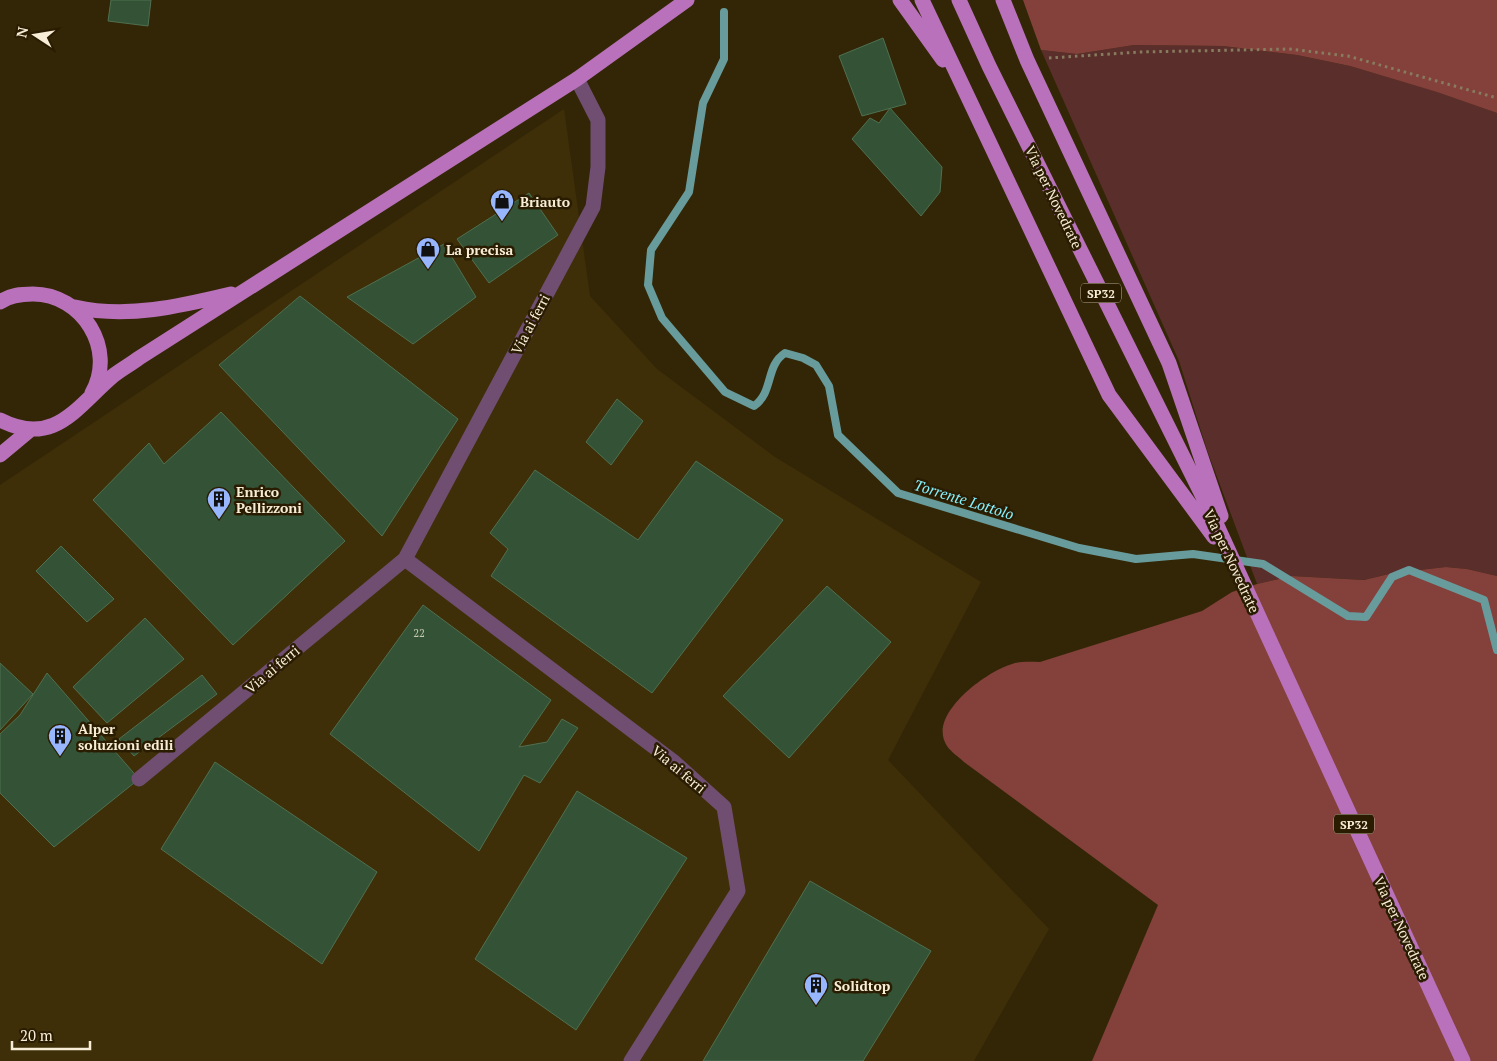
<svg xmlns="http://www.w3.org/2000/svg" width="1497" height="1061" font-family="'PT Serif',serif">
  <rect width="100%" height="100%" fill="#332606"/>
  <!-- built -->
  <path fill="#3e2f08" d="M564 109 590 296 657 369 775 457 981 582 888 760 1049 929 974 1061H0V485Z"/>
  <!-- green -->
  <path fill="#5a2e2a" d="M1134 45 1223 46 1297 55 1350 66 1438 92 1497 113V576L1467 569 1446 567 1393 573 1364 580 1292 576 1257 584 1207 450 1179 361 1041 50 1077 54Z"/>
  <!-- forest -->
  <path fill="#84403b" d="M1023 0H1497V113L1437 92 1350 66 1297 55 1223 46 1134 45 1077 54 1041 50Z
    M1446 567 1467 569 1497 576V1061H1092L1158 905 964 762C959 757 951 752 947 746 926 715 987 671 1012 664 1021 661 1031 662 1040 662L1202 611 1232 592 1257 584 1292 576 1364 580 1393 573Z"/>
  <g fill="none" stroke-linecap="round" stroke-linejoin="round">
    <!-- stream -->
    <path stroke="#689c9c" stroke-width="8" d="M724 12V59L703 103 689 192 651 250 648 285 662 318 725 392 754 406C774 392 765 366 785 353L803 358 816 365 829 386 838 435 898 493 1079 548 1136 559 1193 554 1263 564 1348 616 1366 617 1392 577 1409 570 1484 600 1497 650"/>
  </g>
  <!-- building -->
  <path fill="#345336" stroke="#4f7051" d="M111 0H151L148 26 108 21Z
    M883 38 906 104 862 116 839 56Z
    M890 108 942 167 940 192 921 216 852 139 870 118 879 123Z
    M529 193 558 235 489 283 457 239Z
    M444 244 476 297 413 344 347 297Z
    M300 296 458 419 382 536 219 365Z
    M617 399 643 421 611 465 586 442Z
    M221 412 345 541 233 645 93 500 149 443 164 464Z
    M696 461 783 520 652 693 491 576 508 549 490 533 535 470 638 540Z
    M61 546 114 599 87 622 36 571Z
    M827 586 891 642 789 758 723 696Z
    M423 605 551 700 519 747 547 742 562 719 578 728 540 783 524 775 479 851 330 734Z
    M145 618 184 659 107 723 73 687Z
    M0 663 33 694 0 730Z
    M47 673 139 779 54 847 0 793V734L20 715Z
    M202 675 217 694 134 756 119 739Z
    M215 762 377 872 322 964 161 849Z
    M577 791 687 858 576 1030 475 959Z
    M810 881 931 951 863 1061H703Z"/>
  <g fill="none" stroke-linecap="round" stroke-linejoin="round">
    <!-- path -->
    <path stroke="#887c60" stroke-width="3" stroke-dasharray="2.5 4" stroke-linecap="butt" d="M1049 58 1140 52 1289 49 1348 56 1497 98"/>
    <!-- minor -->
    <path stroke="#704e71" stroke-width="15" d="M405 559 674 762 724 807 738 891 631 1061
      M139 779 405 559 593 207 598 167V120L577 79"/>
    <!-- major -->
    <path stroke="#b871ba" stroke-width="15" d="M900 0 943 60
      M922 0 1109 395 1214 537
      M959 0 989 66 1214 519 1463 1061
      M1003 0 1027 60 1169 363 1221 516
      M0 302C10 295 21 294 33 294 82 294 117 349 92 393
      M75 307C127 319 181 306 231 294
      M0 420C55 448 77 406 114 375 122 369 131 364 139 358L577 79 687 0
      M0 455 30 430"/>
  </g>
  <!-- icons -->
  <defs>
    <g id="shop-pin" transform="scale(1.25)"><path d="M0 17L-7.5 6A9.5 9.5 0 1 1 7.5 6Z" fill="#97b6fd" stroke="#291c00"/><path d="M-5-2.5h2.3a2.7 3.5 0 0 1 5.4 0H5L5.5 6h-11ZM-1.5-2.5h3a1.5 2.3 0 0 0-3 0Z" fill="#111"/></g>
    <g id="building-pin" transform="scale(1.25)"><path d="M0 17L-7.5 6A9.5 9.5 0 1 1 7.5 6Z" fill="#97b6fd" stroke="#291c00"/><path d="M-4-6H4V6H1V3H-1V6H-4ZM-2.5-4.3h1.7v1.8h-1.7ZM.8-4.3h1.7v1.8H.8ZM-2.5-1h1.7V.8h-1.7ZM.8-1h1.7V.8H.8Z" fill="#111"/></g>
  </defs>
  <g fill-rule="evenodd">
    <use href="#shop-pin" x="502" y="201"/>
    <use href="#shop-pin" x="428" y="249"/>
    <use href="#building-pin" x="219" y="499"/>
    <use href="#building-pin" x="60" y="736"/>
    <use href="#building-pin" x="816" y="985"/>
  </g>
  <g text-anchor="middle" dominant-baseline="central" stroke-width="5" stroke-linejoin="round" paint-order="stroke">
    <!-- number labels -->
    <g font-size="11" fill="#c7c6af">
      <text x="419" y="633">22</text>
    </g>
    <!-- shield labels -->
    <g fill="#291c00" stroke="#baae96" stroke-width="1">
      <rect x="1081" y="283.5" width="40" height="19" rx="4"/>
      <rect x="1334" y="814.5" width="40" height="19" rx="4"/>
    </g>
    <g font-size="12" font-weight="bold" fill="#f8edd7">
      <text x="1101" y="293">SP32</text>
      <text x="1354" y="824">SP32</text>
    </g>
    <!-- street labels -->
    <g font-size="14" fill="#f8edd7" stroke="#291c00">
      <text transform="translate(1054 197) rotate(64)">Via per Novedrate</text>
      <text transform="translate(530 324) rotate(-62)">Via ai ferri</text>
      <text transform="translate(1232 561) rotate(65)">Via per Novedrate</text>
      <text transform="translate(272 669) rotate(-40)">Via ai ferri</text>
      <text transform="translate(679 769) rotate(40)">Via ai ferri</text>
      <text transform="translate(1402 928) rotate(65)">Via per Novedrate</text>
    </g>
    <!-- poi labels -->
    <g font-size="14" font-weight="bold" fill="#f8edd7" stroke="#291c00" text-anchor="start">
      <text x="520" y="201">Briauto</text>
      <text x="446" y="249">La precisa</text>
      <text x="236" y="491">Enrico<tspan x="236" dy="16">Pellizzoni</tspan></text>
      <text x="78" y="728">Alper<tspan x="78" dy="16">soluzioni edili</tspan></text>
      <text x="834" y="985">Solidtop</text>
    </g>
    <!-- water labels -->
    <g font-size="15" font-style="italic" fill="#87f0fd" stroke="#291c00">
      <text transform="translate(964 499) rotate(17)">Torrente Lottolo</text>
    </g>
  </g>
  <!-- north arrow -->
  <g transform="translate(35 35) rotate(282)" stroke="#291c00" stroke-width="4" paint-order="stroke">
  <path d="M0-4L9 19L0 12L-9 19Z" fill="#f8edd7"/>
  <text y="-8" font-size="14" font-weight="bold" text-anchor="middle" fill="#f8edd7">N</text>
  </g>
  <!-- scale -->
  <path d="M12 1041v8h78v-8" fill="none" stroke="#f8edd7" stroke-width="2.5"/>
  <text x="20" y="1041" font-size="15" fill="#f8edd7" stroke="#291c00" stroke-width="4" paint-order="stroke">20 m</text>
</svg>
